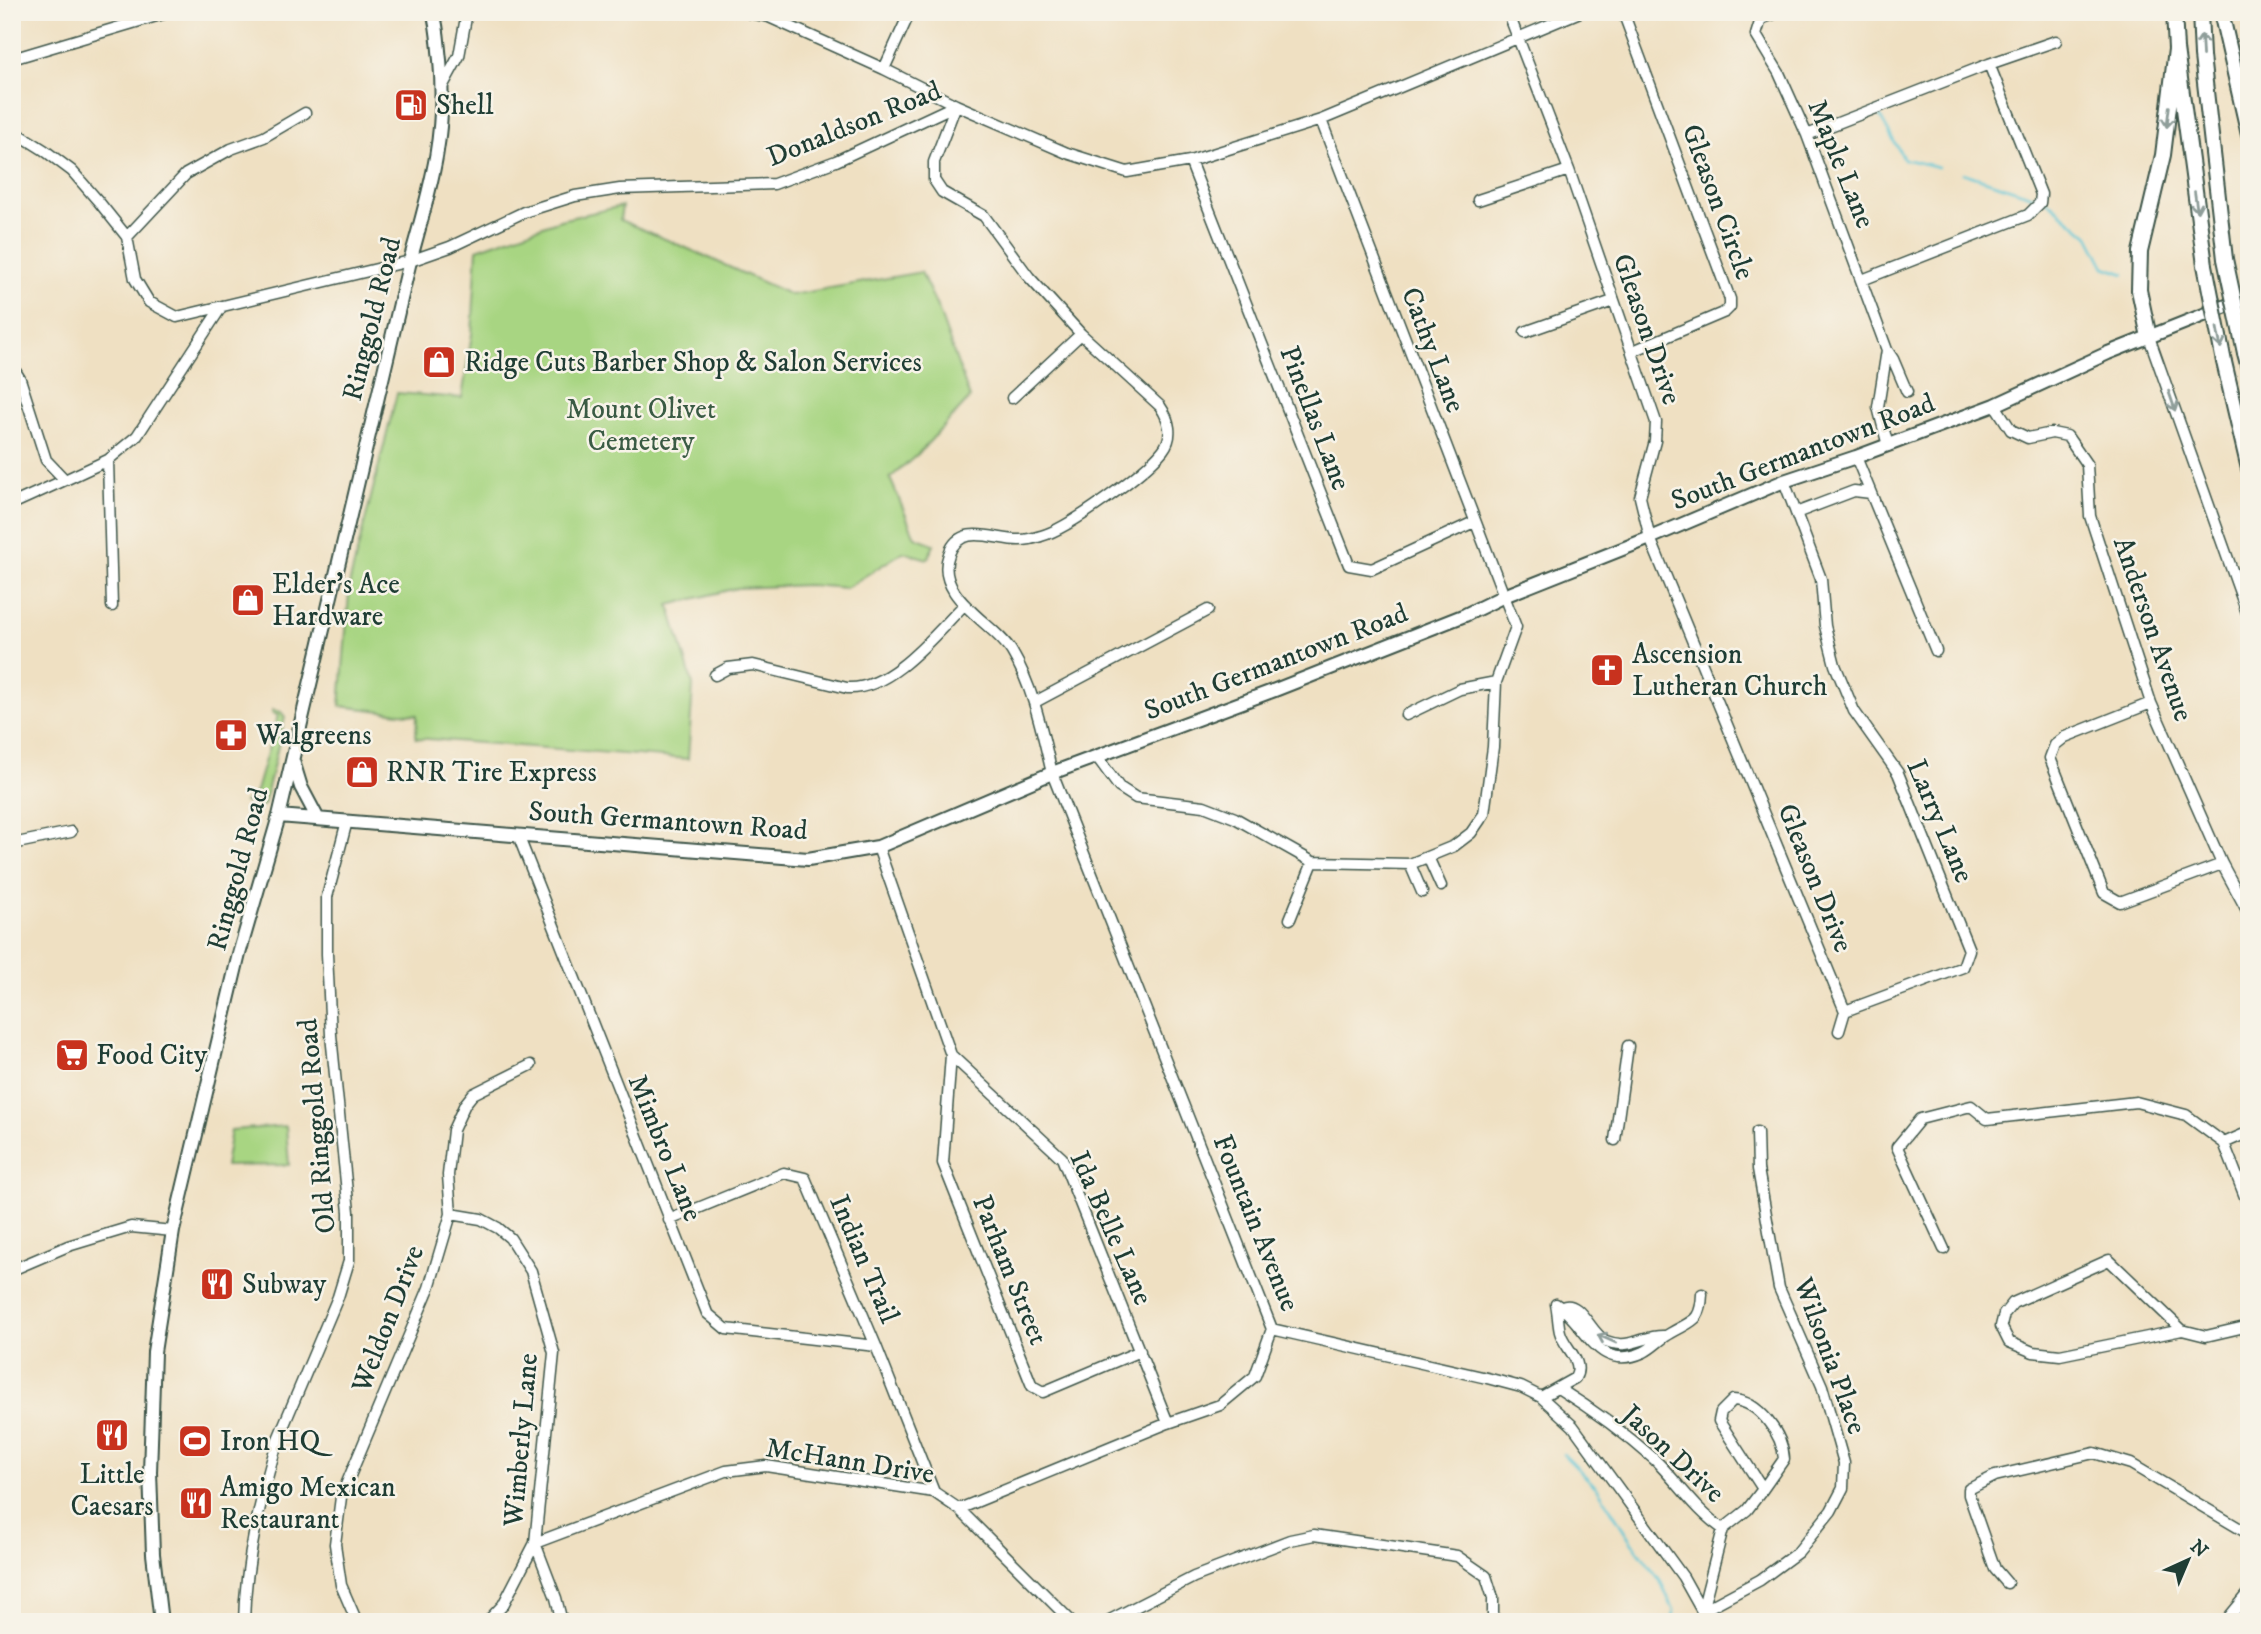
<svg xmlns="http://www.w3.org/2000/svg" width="2261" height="1634" font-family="'IM FELL DW Pica',serif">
  <rect width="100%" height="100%" fill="#f7f3e8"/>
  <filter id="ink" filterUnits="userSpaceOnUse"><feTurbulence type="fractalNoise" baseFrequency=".0143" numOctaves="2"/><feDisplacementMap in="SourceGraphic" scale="14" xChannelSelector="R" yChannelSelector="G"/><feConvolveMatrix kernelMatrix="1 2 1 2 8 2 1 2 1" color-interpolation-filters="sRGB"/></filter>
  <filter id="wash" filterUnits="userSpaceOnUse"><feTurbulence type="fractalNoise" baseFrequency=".00686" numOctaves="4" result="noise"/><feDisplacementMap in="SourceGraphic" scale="28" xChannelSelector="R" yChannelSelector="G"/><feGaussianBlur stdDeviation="1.57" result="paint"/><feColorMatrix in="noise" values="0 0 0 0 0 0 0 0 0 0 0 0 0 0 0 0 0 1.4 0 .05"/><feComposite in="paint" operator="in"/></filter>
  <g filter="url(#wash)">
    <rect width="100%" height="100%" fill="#efe0c2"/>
    <!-- green -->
    <path fill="#a8d582" stroke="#64895b" stroke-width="2" d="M622 206 620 220 698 253 791 295 921 272 938 309 970 398 918 454 890 478 915 537 934 544 928 559 903 552 846 588 808 585 737 588 669 605 693 685 688 759 416 738 417 715 340 706 350 581 397 393 462 398 472 334 477 249 560 220Z
      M273 710 281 712 285 717 264 805 258 807 244 802 246 800 253 801 278 715 272 713Z
      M286 1126 289 1165 225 1166 231 1130Z"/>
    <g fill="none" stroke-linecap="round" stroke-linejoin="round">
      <!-- stream -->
      <path stroke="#5ac5d5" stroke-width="2.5" d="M1878 113 1904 159 1938 167
        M1963 173 2033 196
        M2045 199 2089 236 2105 267 2125 274
        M1563 1454 1598 1489 1631 1541 1660 1580 1674 1611 1673 1622"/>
    </g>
  </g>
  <g filter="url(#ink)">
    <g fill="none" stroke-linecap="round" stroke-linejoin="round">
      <!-- minor casing -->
      <g stroke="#3e5549" stroke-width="13">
        <path id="minor" d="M744 12 769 17 884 69 956 105 934 162V180L942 192 984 216 1029 277 1081 334 1160 406C1169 419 1174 436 1163 450 1145 473 1068 529 1041 536 1035 538 1027 540 1020 540 997 541 960 521 949 554 933 597 995 623 1012 652 1034 689 1042 732 1052 773L1272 1329 1487 1378 1521 1387 1541 1397 1573 1426 1683 1577 1702 1611 1701 1622
          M1508 12 1569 170 1656 422 1655 441 1640 497 1650 538 1845 1011
          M1623 12 1730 299V307L1725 312 1633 351
          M1779 12 1761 19 1756 35 1779 73 1807 135 1887 350 1878 407 1888 446
          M12 59 170 12
          M884 69 910 12
          M442 87 459 56 467 12
          M12 130 44 150 72 171 99 202 127 237 135 279 149 302 177 317 410 261 450 247 524 212 575 196 620 189 774 184 836 161 956 105 1067 153 1127 172 1190 161 1321 120 1580 12
          M1807 135 1989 64 2056 41
          M1190 161 1349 565 1372 569 1474 522
          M1478 200 1569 170
          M127 237 186 174 231 149 264 137 305 113
          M1862 280 2028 215 2040 203 2041 194 1989 64
          M1525 332 1613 301
          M2149 337 2249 618
          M1887 350 1893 359 1907 392
          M12 366 20 379 46 460 65 480 108 460 137 436 222 306
          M1012 398 1081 334
          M1995 405 2011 430 2028 438 2052 433 2067 436 2087 465 2090 516 2151 703 2222 864 2249 914
          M1856 457 1936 651
          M108 460 112 606
          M1784 481 1821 579 1825 626 1835 665 1854 711 1898 773 1969 950 1963 967 1845 1011 1839 1031
          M12 504 65 480
          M1796 513 1854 491 1871 493
          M715 675 728 668 753 665 847 688C891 691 936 633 964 605
          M1035 702 1208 610
          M2151 703 2065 737 2055 745 2050 758 2104 893 2120 902 2222 864
          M1406 715 1460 689 1496 682
          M1097 757 1119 787 1136 798 1204 806 1235 818 1313 862 1410 864 1454 846 1471 833 1484 814 1493 747 1496 682 1516 627 1321 120
          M518 835 707 1313 726 1329 876 1346
          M12 844 71 832
          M878 847 951 1055 1062 1158 1168 1423
          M1428 857 1441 886
          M1410 864 1422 892
          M1290 919 1313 862
          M951 1055 943 1163 1032 1386 1043 1392 1140 1351
          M1615 1140 1628 1046
          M2224 1143 2249 1132
          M451 1214 481 1219 498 1228 510 1238 531 1271 554 1353 535 1543 503 1605 487 1622
          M669 1220 784 1173 805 1178 876 1346 934 1492
          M1944 1249 1897 1147 1920 1119 1971 1106 1987 1119 2136 1102 2186 1115 2224 1143 2249 1207
          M2109 1260 2182 1330 2060 1355 2033 1352 2009 1342 2001 1326 2004 1314 2013 1303Z
          M12 1270 68 1246 131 1227 173 1231
          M1556 1304C1587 1322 1595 1374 1644 1352 1654 1347 1661 1338 1671 1333 1693 1320 1701 1322 1702 1294
          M1562 1307C1581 1299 1590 1334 1606 1341 1631 1351 1644 1334 1665 1336
          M2182 1330 2206 1336 2249 1326
          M1558 1388C1590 1408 1626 1434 1654 1459 1678 1482 1695 1510 1723 1529L1747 1510 1763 1489
          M1541 1397 1575 1378C1585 1361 1564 1348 1560 1332 1558 1324 1558 1313 1556 1304
          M1733 1400C1759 1401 1783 1435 1784 1459L1763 1489 1719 1421 1721 1412Z
          M959 1509 1072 1622
          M2007 1583 1995 1569 1969 1495V1489L1995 1476 2094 1453 2131 1464 2249 1534
          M1702 1611 1760 1580 1798 1552 1831 1511 1843 1488 1844 1463 1822 1386 1779 1288 1758 1169 1757 1132
          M1702 1611 1723 1529
          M244 1622C245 1561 261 1497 278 1439L338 1297 349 1261V1212L331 1035 327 954V897L347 821
          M357 1622 341 1585 335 1544 341 1497 429 1288 451 1214 448 1175 453 1130 465 1104 473 1094 531 1065
          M562 1622 556 1598 535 1543 726 1471 766 1466 934 1492 959 1509 1168 1423 1220 1405 1255 1376 1272 1329
          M1106 1622 1194 1577 1290 1540 1314 1535 1457 1556 1486 1576 1493 1598V1622
          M2225 1622 2249 1593"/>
      </g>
      <!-- major casing -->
      <g stroke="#3e5549" stroke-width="16">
        <path id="major" d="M293 761 301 787 318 819
          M279 816 808 859 878 847 1052 773 1275 690 1465 615 1504 596 1650 538 1784 481 1856 457 1995 405 2108 353 2249 297
          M161 1622 153 1554 150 1472 154 1352 173 1231 239 954 279 816 410 261C430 189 447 136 440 60 438 44 438 28 433 12"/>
      </g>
      <!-- highway casing -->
      <g stroke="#3e5549" stroke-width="18">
        <path id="highway" d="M2174 12 2176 49 2205 265
          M2200 12 2202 56 2225 259
          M2221 12 2249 135
          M2149 337 2139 290 2140 252 2163 155 2176 49
          M2245 353 2249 368
          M2224 362 2249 469"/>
      </g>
      <!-- minor -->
      <use href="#minor" stroke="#fff" stroke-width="10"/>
      <!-- major -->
      <use href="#major" stroke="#fff" stroke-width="12"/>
      <!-- highway -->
      <use href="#highway" stroke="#fff" stroke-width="14"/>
      <!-- highway-bridge casing -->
      <g stroke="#3e5549" stroke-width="18" stroke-linecap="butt">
        <path id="highway-bridge" d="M2225 259 2245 353
          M2205 265 2224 362"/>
      </g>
      <!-- highway-bridge -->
      <use href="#highway-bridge" stroke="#fff" stroke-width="14"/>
    </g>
    <!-- one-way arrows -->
    <defs><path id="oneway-shaft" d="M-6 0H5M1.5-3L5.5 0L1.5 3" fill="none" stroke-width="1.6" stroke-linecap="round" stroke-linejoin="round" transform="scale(1.75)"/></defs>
    <g stroke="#8f9e9a">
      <use href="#oneway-shaft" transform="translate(2202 45) rotate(-93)"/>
      <use href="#oneway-shaft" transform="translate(2168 117) rotate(97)"/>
      <use href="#oneway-shaft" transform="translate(2196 202) rotate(82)"/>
      <use href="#oneway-shaft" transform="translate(2219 338) rotate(79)"/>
      <use href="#oneway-shaft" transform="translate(2172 401) rotate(71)"/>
      <use href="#oneway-shaft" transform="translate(1607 1339) rotate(-156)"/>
    </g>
  </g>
  <!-- icons -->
  <defs>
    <g id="fuel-square" transform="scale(1.75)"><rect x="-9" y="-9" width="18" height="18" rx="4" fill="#c8321e" stroke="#f7f3e8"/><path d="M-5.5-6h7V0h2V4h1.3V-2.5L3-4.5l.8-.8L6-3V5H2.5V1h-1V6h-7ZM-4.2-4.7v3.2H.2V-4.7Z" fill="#fff"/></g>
    <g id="shop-square" transform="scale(1.75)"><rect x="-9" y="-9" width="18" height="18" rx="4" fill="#c8321e" stroke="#f7f3e8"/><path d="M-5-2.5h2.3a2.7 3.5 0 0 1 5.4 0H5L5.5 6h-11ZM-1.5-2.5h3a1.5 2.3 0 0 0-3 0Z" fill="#fff"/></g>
    <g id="church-square" transform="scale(1.75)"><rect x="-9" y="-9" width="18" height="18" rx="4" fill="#c8321e" stroke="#f7f3e8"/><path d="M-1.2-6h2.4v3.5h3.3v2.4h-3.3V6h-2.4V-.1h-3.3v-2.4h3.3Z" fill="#fff"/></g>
    <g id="pharmacy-square" transform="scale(1.75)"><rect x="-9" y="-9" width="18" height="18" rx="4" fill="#c8321e" stroke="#f7f3e8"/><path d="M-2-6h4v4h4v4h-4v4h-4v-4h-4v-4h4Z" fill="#fff"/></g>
    <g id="supermarket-square" transform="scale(1.75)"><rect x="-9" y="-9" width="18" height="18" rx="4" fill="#c8321e" stroke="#f7f3e8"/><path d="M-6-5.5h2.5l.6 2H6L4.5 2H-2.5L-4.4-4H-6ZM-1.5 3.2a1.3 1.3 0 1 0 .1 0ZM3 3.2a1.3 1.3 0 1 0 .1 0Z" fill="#fff"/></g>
    <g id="restaurant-square" transform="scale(1.75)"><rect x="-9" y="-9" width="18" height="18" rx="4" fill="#c8321e" stroke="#f7f3e8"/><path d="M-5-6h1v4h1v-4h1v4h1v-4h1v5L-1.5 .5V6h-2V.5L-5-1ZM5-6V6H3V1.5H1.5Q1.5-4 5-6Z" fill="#fff"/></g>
    <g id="stadium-square" transform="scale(1.75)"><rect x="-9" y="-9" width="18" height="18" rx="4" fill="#c8321e" stroke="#f7f3e8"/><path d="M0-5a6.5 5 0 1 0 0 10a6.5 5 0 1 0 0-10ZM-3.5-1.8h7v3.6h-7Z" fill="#fff"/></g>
  </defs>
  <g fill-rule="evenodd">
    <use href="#fuel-square" x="411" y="105"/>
    <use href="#shop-square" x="439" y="362"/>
    <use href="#shop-square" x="248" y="600"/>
    <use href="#church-square" x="1607" y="670"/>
    <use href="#pharmacy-square" x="231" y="735"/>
    <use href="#shop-square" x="362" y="772"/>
    <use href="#supermarket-square" x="72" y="1055"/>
    <use href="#restaurant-square" x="217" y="1284"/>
    <use href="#restaurant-square" x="112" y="1435"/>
    <use href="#stadium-square" x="195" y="1441"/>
    <use href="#restaurant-square" x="196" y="1503"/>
  </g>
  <g text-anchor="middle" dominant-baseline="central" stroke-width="5" stroke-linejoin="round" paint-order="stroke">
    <!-- poi labels -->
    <g font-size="28" fill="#1f3d34" stroke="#f7f3e8" text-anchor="start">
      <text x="436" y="105">Shell</text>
      <text x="464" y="362">Ridge Cuts Barber Shop &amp; Salon Services</text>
      <text x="272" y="584">Elder's Ace<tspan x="272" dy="32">Hardware</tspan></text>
      <text x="1632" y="654">Ascension<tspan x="1632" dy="32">Lutheran Church</tspan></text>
      <text x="256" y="735">Walgreens</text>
      <text x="386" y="772">RNR Tire Express</text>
      <text x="96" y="1055">Food City</text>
      <text x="242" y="1284">Subway</text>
      <text x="220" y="1441">Iron HQ</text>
      <text x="112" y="1474" text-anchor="middle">Little<tspan x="112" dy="32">Caesars</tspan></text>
      <text x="220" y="1487">Amigo Mexican<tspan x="220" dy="32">Restaurant</tspan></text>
    </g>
    <!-- street labels -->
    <g font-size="28" fill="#1f3d34" stroke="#f7f3e8">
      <text transform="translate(854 124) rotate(-22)">Donaldson Road</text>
      <text transform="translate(1841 164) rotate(68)">Maple Lane</text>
      <text transform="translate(1718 202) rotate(70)">Gleason Circle</text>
      <text transform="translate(372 319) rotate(-76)">Ringgold Road</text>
      <text transform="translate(1647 329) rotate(71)">Gleason Drive</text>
      <text transform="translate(1433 350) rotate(69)">Cathy Lane</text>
      <text transform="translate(1315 418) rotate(69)">Pinellas Lane</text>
      <text transform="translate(1803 452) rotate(-21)">South Germantown Road</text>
      <text transform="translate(2153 629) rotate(71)">Anderson Avenue</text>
      <text transform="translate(1276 662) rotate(-21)">South Germantown Road</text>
      <text transform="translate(668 821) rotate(4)">South Germantown Road</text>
      <text transform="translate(1940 821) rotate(67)">Larry Lane</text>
      <text transform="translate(238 869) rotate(-75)">Ringgold Road</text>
      <text transform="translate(1815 878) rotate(68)">Gleason Drive</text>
      <text transform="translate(317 1126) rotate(-95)">Old Ringgold Road</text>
      <text transform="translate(665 1148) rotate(68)">Mimbro Lane</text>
      <text transform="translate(1256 1223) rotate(68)">Fountain Avenue</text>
      <text transform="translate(1111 1228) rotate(66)">Ida Belle Lane</text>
      <text transform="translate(864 1259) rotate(67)">Indian Trail</text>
      <text transform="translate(1010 1270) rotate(68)">Parham Street</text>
      <text transform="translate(388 1319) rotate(-69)">Weldon Drive</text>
      <text transform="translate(1830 1356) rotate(70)">Wilsonia Place</text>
      <text transform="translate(521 1440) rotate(-85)">Wimberly Lane</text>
      <text transform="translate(1673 1454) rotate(43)">Jason Drive</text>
      <text transform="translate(850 1461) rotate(9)">McHann Drive</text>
    </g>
    <!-- park labels -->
    <g font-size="28" fill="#3a5b44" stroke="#f7f3e8">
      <text x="641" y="409">Mount Olivet<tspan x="641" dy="32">Cemetery</tspan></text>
    </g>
  </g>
  <!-- margin -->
  <rect width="2261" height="1634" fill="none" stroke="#f7f3e8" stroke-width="42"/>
  <!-- north arrow -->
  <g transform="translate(2188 1560) rotate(44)" stroke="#f7f3e8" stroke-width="5" paint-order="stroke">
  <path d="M0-5L12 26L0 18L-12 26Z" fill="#1f3d34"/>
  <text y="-10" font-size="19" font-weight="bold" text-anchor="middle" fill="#1f3d34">N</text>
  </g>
</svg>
